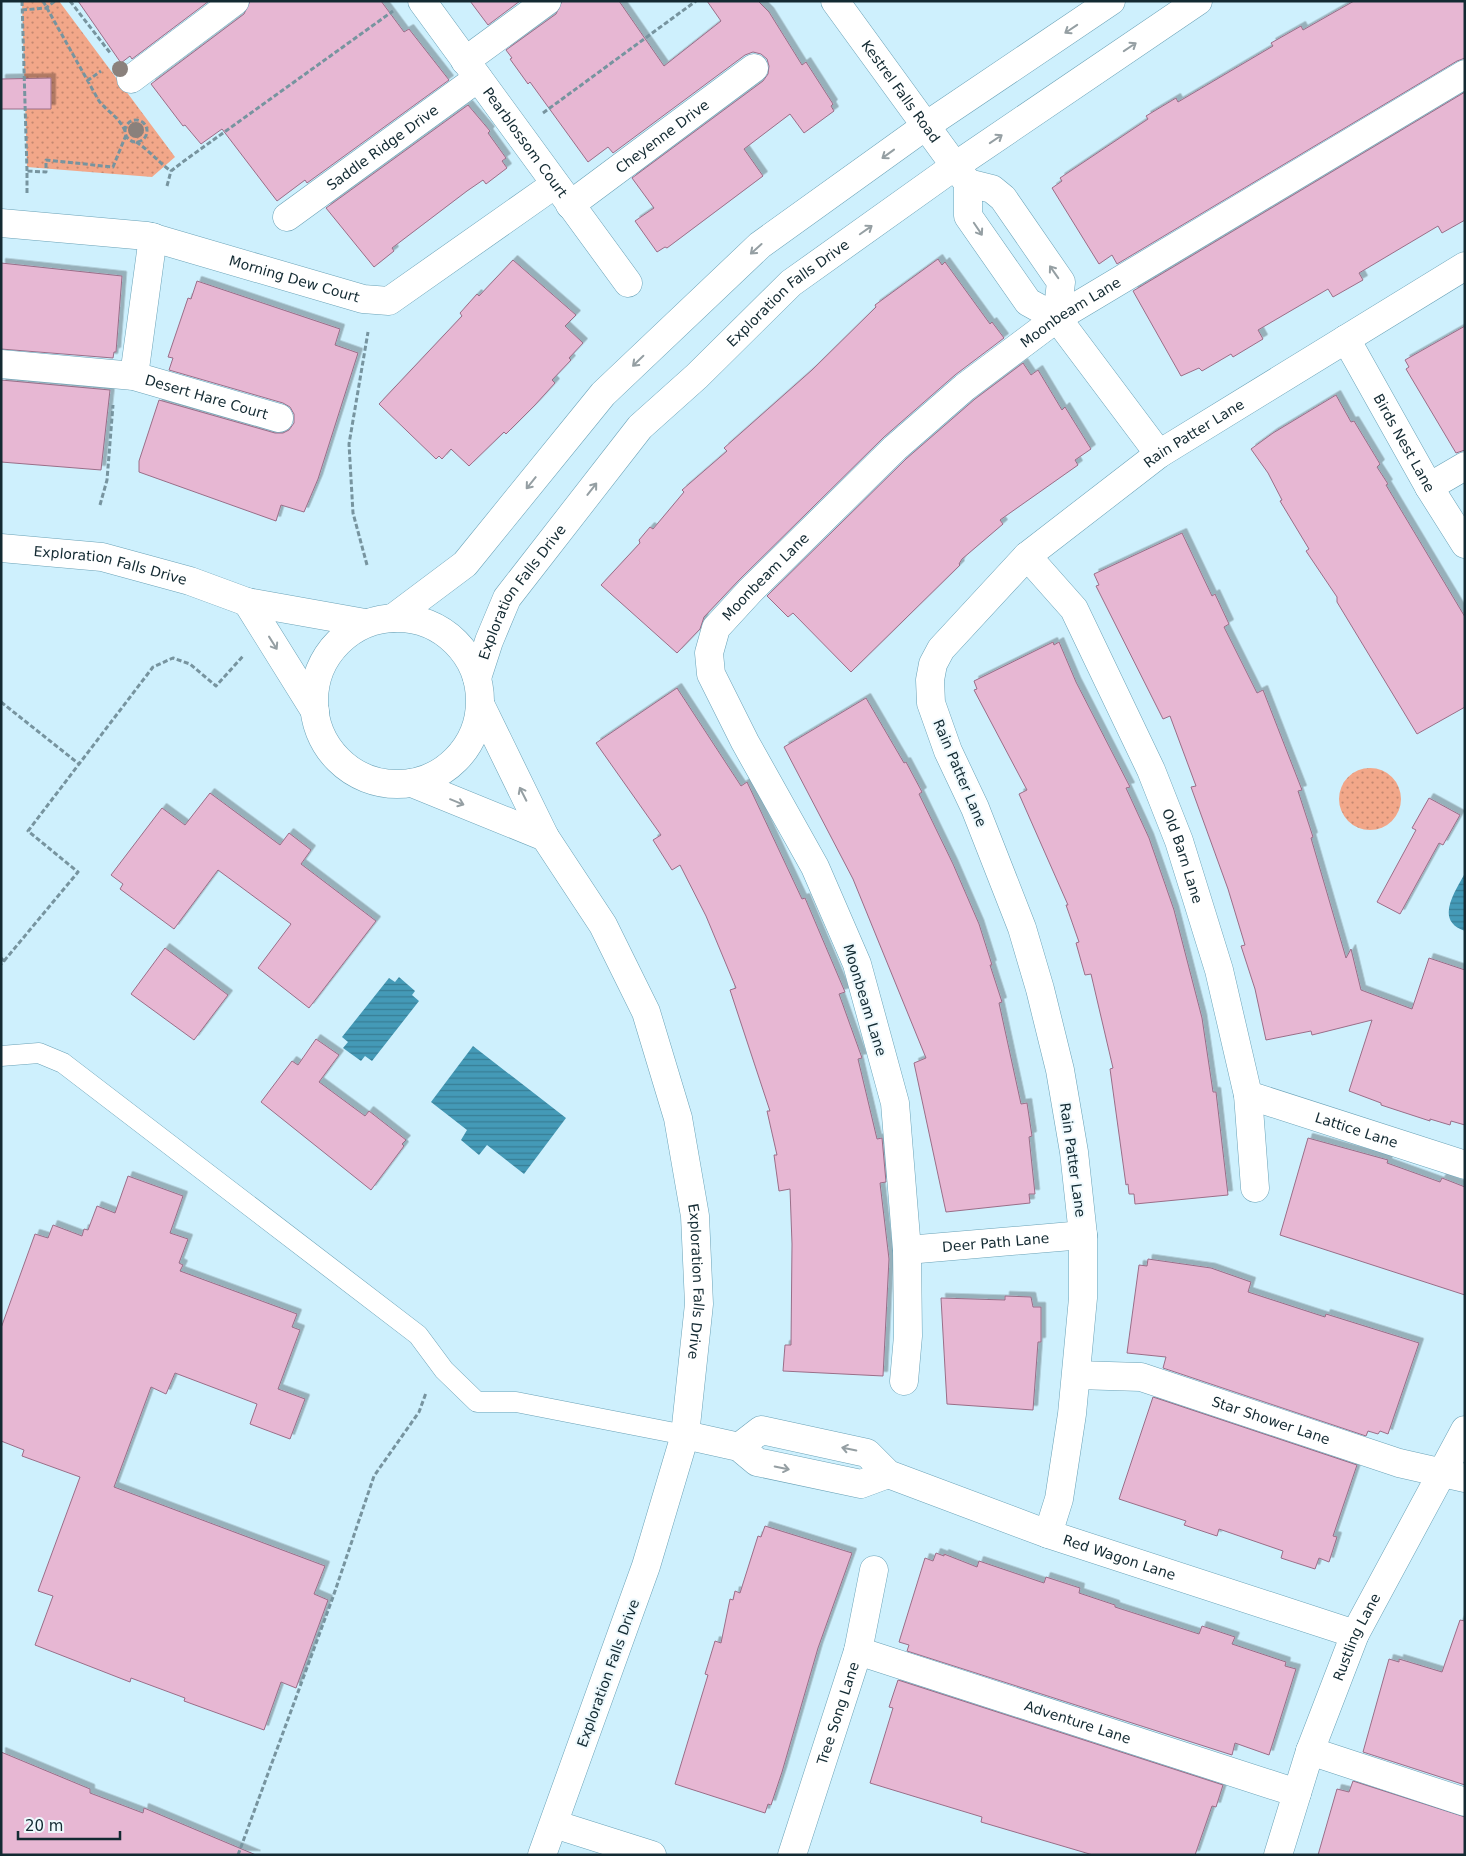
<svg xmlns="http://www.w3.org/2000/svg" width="1466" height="1856" font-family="'DejaVu Sans',sans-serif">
  <defs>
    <pattern id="park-dots" width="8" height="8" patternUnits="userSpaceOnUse" patternTransform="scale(1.25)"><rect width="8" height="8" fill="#f2a789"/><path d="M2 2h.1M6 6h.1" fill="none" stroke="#c38871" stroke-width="1.8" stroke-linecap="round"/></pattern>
    <pattern id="water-rules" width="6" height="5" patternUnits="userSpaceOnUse" patternTransform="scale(1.25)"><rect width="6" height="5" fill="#449ab7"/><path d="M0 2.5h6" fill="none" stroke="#387e95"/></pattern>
    <filter id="shadow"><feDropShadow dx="4.5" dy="-4.5" stdDeviation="0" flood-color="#0004"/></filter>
  </defs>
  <rect width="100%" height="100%" fill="#cef0fd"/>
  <!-- park -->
  <path fill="url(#park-dots)" d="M22 1H59L175 157 152 177 27 167Z
    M1339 799a31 31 0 1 1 62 0a31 31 0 1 1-62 0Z"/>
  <!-- water -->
  <path fill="url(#water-rules)" d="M1465 873V931C1434 921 1455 892 1465 873Z
    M399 977 415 991 412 995 419 1001 372 1061 365 1056 361 1061 343 1048 348 1042 342 1037 389 978 395 982Z
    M473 1046 566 1118 524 1174 487 1145 479 1155 461 1140 467 1130 431 1102Z"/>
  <!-- building -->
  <path fill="#e7b7d3" stroke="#9a6e88" filter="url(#shadow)" d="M78 1H209L132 59 130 56 121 63Z
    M250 1H381L404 32 409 29 449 80 307 183 305 180 277 201 222 129 201 144 185 125 183 126 151 84 244 14Z
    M470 1H520L488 25Z
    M562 1H619L664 66 721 21 707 1H758L769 12 802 65 806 62 833 104 831 106 834 111 804 133 790 114 744 149 763 176 667 248 665 247 657 252 635 221 654 208 632 178 763 81 768 74 769 66 767 59 761 54 753 52 745 55 613 153 608 147 588 162 530 82 528 84 510 59 512 58 506 50 556 14Z
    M1354 1H1465V58L1457 61 1117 264 1112 255 1099 264 1052 188 1062 181 1060 178 1148 119 1146 116 1176 98 1178 102 1273 46 1271 43 1301 26 1303 30Z
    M51 78V109H1V79Z
    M1465 92V220L1442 233 1438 226 1359 273 1363 280 1333 297 1328 289 1258 330 1263 339 1233 357 1231 354 1202 371 1199 368 1181 376 1133 291Z
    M468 105 490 131 488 133 506 158 502 161 507 168 486 184 483 180 467 191 392 248 394 251 374 267 326 208Z
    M938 259 942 265 945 262 990 324 992 322 1004 338 955 375 884 437 739 580 704 617 700 629 677 653 601 585 640 543 639 540 650 527 653 529 684 492 682 490 727 451 724 448 812 370 876 307 875 305Z
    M513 260 576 315 565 326 583 343 569 358 571 360 552 380 555 383 535 405 506 434 504 432 469 466 451 449 442 459 439 456 436 459 379 404 462 316 460 313 477 294 479 296Z
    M1 263 122 276 116 352H114L113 358 1 349Z
    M197 281 340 329 335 345 358 353 318 479 304 512 281 505 276 521 139 472V461L159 400 275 433H283L289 430 294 423V414L290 407 283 403 169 370 173 358 168 357 188 298 191 299Z
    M1465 326V450L1456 453 1406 369 1409 367 1405 360Z
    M1023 363 1031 375 1038 370 1062 410 1065 407 1091 449 1075 460 1078 465 1000 520 1003 524 962 559 959 564 960 565 851 672 793 613 788 617 767 596 906 459 975 399Z
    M1 380 110 390 101 470 1 462Z
    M1336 395 1351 422 1354 421 1380 464 1377 467 1388 484 1386 485 1465 617V707L1417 734 1337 602V597L1306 551 1309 549 1280 501 1282 500 1268 473 1251 449 1273 433Z
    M1182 533 1212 596 1215 594 1229 624 1224 627 1257 693 1263 690 1302 790 1298 791 1313 837 1311 838 1346 958 1351 949 1361 990 1412 1009 1429 958 1465 970V1125L1451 1121 1450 1125 1430 1119V1121L1381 1105V1103L1349 1091 1372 1020 1312 1035 1311 1031 1266 1040 1255 989 1241 946 1245 945 1228 889 1191 787 1196 786 1170 716 1163 719 1096 586 1099 585 1094 574Z
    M1053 642 1054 645 1059 642 1076 682 1130 787 1126 788 1149 838 1174 910 1202 1018 1213 1092H1216L1228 1195 1135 1204 1134 1194H1129L1128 1184 1126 1185 1110 1069 1113 1068 1091 974 1085 975 1076 943 1079 942 1066 905H1068L1019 794 1027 790 974 690 977 689 974 681Z
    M677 688 741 786 747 782 802 899 805 898 845 992 839 994 862 1058 858 1059 877 1139 882 1138 886 1182 880 1183 889 1259 883 1376 783 1371 785 1345H791L792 1244 790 1189 779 1191 774 1155H777L767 1111H770L730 990 736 988 706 916 680 865 672 870 653 840 661 835 596 743Z
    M866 698 904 763 906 762 922 792 919 794 953 864 979 924 992 965H990L1002 1002 999 1003 1021 1104 1027 1103 1032 1136 1029 1137 1035 1194H1029L1030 1203 946 1212 914 1063 926 1058 853 879 784 747Z
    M210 793 280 845 289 833 311 850 301 864 376 921 309 1008 258 968 291 924 218 870 174 929 120 889 123 884 111 875 162 808 185 825Z
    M1429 798 1460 815 1443 845 1439 843 1400 914 1377 902 1416 830 1412 828Z
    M165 948 228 995 194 1040 131 994Z
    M316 1039 339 1055 319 1082 365 1116 369 1111 406 1140 402 1144 404 1146 371 1190 261 1102 292 1061 298 1065Z
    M1308 1138 1388 1160 1387 1163 1440 1182 1442 1178 1465 1187V1295L1280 1235Z
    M128 1176 183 1196 170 1233 188 1239 179 1263 183 1265 180 1271 297 1314 292 1327 300 1330 278 1389 305 1399 290 1439 250 1424 257 1404 175 1373 166 1394 151 1387 114 1487 325 1566 314 1594 328 1600 296 1688 281 1682 264 1730 184 1701 185 1698 131 1678 130 1682 35 1645 53 1596 38 1591 80 1477 22 1456 24 1450 1 1441V1328L35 1234 48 1238 53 1225 82 1236 84 1229 88 1230 97 1206 115 1213Z
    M1148 1259 1211 1268 1251 1282 1248 1292 1325 1317 1326 1314 1419 1343 1388 1434 1380 1431 1378 1434 1368 1431 1366 1436 1163 1368 1166 1357 1127 1353 1139 1265 1147 1266Z
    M1005 1296 1031 1297 1033 1307H1041V1342H1038L1033 1410 947 1404 941 1298 1005 1300Z
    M1153 1397 1357 1465 1333 1536 1337 1537 1329 1562 1319 1558 1315 1569 1281 1558 1283 1551 1219 1529 1217 1536 1184 1525 1186 1521 1119 1499Z
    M765 1526 852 1553 818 1648 782 1772 771 1805 768 1804 765 1813 675 1784 708 1675 705 1674 715 1641 721 1643 730 1599 733 1600 735 1591 740 1593 758 1536 761 1537Z
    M936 1553 944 1556V1554L977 1567 979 1561 1044 1583 1046 1577 1080 1588 1079 1593 1115 1605V1607L1199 1634 1202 1626 1235 1637 1232 1644 1286 1662 1285 1666 1296 1669 1269 1755 1235 1743 1232 1755 907 1651 909 1645 899 1642 925 1558 933 1561Z
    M1460 1620 1465 1621V1785L1363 1752 1389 1659 1399 1662V1659L1442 1672Z
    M898 1680 1223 1785 1216 1807 1212 1806 1195 1855H1093L981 1822 982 1817 870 1783 893 1708 889 1707Z
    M1 1752 90 1789V1793L143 1813 144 1808 256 1855H1Z
    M1353 1781 1465 1817V1855H1318L1337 1789 1349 1792Z"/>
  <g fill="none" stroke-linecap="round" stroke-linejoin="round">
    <!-- lane casing -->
    <g stroke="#6aa2b7" stroke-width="21">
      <path id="lane" d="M1 1056 39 1053 63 1063 418 1335 444 1370 477 1402H516L685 1435"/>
    </g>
    <!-- street casing -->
    <g stroke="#6aa2b7" stroke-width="29">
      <g id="street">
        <path id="s1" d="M422 1 628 283"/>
        <path d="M465 61 547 1"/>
        <path d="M131 79 235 1"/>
        <path d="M955 166 968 183V216L1028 302 1057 318 1159 454"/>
        <path d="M968 183 992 189 1003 198 1061 282 1057 318"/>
        <path id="s2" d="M570 205 754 68"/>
        <path id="s3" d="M287 217 478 78"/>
        <path id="s4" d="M1 223 147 236 363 299 389 301 554 185"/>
        <path id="s5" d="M1346 339 1429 487 1465 544"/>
        <path id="s6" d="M1 364 134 376 279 418"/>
        <path d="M134 376 153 237"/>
        <path d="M1429 487 1465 466"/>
        <path id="s7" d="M1027 556 1074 609 1151 770 1179 841 1219 970 1248 1095 1255 1188"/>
        <path id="s8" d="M1248 1095 1465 1165"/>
        <path id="s9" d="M907 1250 1083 1235"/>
        <path id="s10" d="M1077 1375 1141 1377 1399 1463 1465 1478"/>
        <path id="s11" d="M904 1381 908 1336 907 1250 895 1103 857 964 815 867 745 742 711 674 709 653 716 628 750 591 895 448 965 387 1057 318 1465 74"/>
        <path d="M685 1435 739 1447 757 1462 861 1484 888 1474"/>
        <path id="s12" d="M739 1447 761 1430 867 1453 888 1474 1048 1534 1355 1634"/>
        <path id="s13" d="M1048 1534 1059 1499 1072 1414 1083 1298V1235L1074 1152 1060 1070 1040 989 1022 928 975 808 948 751 931 703 930 680 933 664 941 649 1027 556 1159 454 1465 266"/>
        <path id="s14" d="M858 1651 1297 1793"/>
        <path d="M1310 1751 1465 1802"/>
        <path d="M554 1824 652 1855"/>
        <path id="s15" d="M792 1855 858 1651 874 1570"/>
        <path id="s16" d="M1278 1855 1310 1751 1355 1634 1465 1430"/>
      </g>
    </g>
    <!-- secondary casing -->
    <g stroke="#6aa2b7" stroke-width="29">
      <g id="secondary">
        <path id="s17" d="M835 1 955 166"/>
        <path id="s18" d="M1 548 102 557 190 581 247 602 365 623"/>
        <path d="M247 602 315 711"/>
        <path d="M393 618 465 564 603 394 760 245 927 125 1111 1"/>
        <circle cx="397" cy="701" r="83"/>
        <path id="s19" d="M477 678 489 641 507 598 640 427 697 376 791 283 955 166 1198 1"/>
        <path id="s20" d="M481 706 545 837 603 925 646 1012 678 1118 695 1216 699 1304 685 1435 646 1566 542 1855"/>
        <path d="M412 783 545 837"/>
      </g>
    </g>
    <!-- path -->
    <path stroke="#77949f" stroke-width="3" stroke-dasharray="5 2.5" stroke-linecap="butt" d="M22 1 27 171
      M43 1 99 101C109 113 119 117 125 131
      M70 1 111 54
      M22 10 46 8 55 1
      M87 81 101 71
      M543 113 696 1
      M125 131a11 11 0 1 1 22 0a11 11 0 1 1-22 0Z
      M136 142C149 150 158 162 171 171
      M167 186 171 171 184 161 393 11
      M27 193V171L46 172V160L113 167 126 135
      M100 505 107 480 113 405
      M367 565 353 513 349 444 368 332
      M1 702 79 764
      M1 958 4 961 1 964
      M4 961 78 872 28 831 153 667 173 658 190 664 216 686 244 655
      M238 1855 333 1597 374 1476 419 1412 426 1393"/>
    <!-- lane -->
    <use href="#lane" stroke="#fff" stroke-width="20"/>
    <!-- street -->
    <use href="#street" stroke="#fff" stroke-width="28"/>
    <!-- secondary -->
    <use href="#secondary" stroke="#fff" stroke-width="28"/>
  </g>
  <!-- trees -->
  <g fill="#8a817c">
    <circle cx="120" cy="69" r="8"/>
    <circle cx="136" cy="130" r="8"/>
  </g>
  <!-- one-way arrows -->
  <defs><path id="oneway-shaft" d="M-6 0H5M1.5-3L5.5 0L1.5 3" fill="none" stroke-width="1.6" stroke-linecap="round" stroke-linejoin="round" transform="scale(1.25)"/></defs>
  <g stroke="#959fa3">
    <use href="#oneway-shaft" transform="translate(1071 29) rotate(146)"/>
    <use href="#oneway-shaft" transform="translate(1130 47) rotate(-34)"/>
    <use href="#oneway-shaft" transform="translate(996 139) rotate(-34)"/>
    <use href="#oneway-shaft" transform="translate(888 154) rotate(144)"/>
    <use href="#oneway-shaft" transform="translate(978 229) rotate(56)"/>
    <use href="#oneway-shaft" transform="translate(866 230) rotate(-35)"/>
    <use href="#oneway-shaft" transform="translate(756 249) rotate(138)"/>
    <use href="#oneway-shaft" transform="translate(1054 272) rotate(-125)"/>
    <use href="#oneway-shaft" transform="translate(638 361) rotate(136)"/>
    <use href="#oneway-shaft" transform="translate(531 483) rotate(129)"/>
    <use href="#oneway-shaft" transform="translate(592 489) rotate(-52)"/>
    <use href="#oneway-shaft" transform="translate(273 643) rotate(58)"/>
    <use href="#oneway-shaft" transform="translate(523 794) rotate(-117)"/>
    <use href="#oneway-shaft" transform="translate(457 802) rotate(22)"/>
    <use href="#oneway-shaft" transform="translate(849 1449) rotate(-168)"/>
    <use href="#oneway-shaft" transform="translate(782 1468) rotate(12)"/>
  </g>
  <g text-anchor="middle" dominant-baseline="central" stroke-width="4" stroke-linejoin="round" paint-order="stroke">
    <!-- street labels -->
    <g font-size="14" fill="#132a32" stroke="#eef9fd">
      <text stroke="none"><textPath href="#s17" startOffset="112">Kestrel Falls Road</textPath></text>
      <text stroke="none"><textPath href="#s2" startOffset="115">Cheyenne Drive</textPath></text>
      <text stroke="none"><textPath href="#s1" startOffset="175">Pearblossom Court</textPath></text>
      <text stroke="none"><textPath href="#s3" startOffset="118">Saddle Ridge Drive</textPath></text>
      <text stroke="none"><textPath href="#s4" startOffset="300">Morning Dew Court</textPath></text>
      <text stroke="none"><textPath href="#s19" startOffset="502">Exploration Falls Drive</textPath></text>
      <text stroke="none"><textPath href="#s11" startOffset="1271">Moonbeam Lane</textPath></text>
      <text stroke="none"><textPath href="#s6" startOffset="209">Desert Hare Court</textPath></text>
      <text stroke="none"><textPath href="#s13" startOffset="1249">Rain Patter Lane</textPath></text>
      <text stroke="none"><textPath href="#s5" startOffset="119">Birds Nest Lane</textPath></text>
      <text stroke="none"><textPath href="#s18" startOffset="111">Exploration Falls Drive</textPath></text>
      <text stroke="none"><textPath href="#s11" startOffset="866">Moonbeam Lane</textPath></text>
      <text stroke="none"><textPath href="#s19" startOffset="98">Exploration Falls Drive</textPath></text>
      <text transform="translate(960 773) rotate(67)">Rain Patter Lane</text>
      <text stroke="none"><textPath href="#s7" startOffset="341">Old Barn Lane</textPath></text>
      <text transform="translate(865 1000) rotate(73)">Moonbeam Lane</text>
      <text stroke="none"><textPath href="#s8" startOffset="114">Lattice Lane</textPath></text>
      <text transform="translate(1073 1160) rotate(82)">Rain Patter Lane</text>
      <text stroke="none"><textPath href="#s9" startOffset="89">Deer Path Lane</textPath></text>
      <text stroke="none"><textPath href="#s20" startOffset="624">Exploration Falls Drive</textPath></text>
      <text stroke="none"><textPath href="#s10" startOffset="201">Star Shower Lane</textPath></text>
      <text stroke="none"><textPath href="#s12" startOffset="412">Red Wagon Lane</textPath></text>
      <text stroke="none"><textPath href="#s16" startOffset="232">Rustling Lane</textPath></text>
      <text transform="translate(608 1673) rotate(-70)">Exploration Falls Drive</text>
      <text stroke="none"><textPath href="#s15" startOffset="149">Tree Song Lane</textPath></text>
      <text stroke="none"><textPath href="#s14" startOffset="231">Adventure Lane</textPath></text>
    </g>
  </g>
  <!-- border -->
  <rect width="1466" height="1856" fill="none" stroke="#132a32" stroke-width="5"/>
  <!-- scale -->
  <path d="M18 1831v8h102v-8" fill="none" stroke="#132a32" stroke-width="2.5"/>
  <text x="25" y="1831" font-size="15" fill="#132a32" stroke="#eef9fd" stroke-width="4" paint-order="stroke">20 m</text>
</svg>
